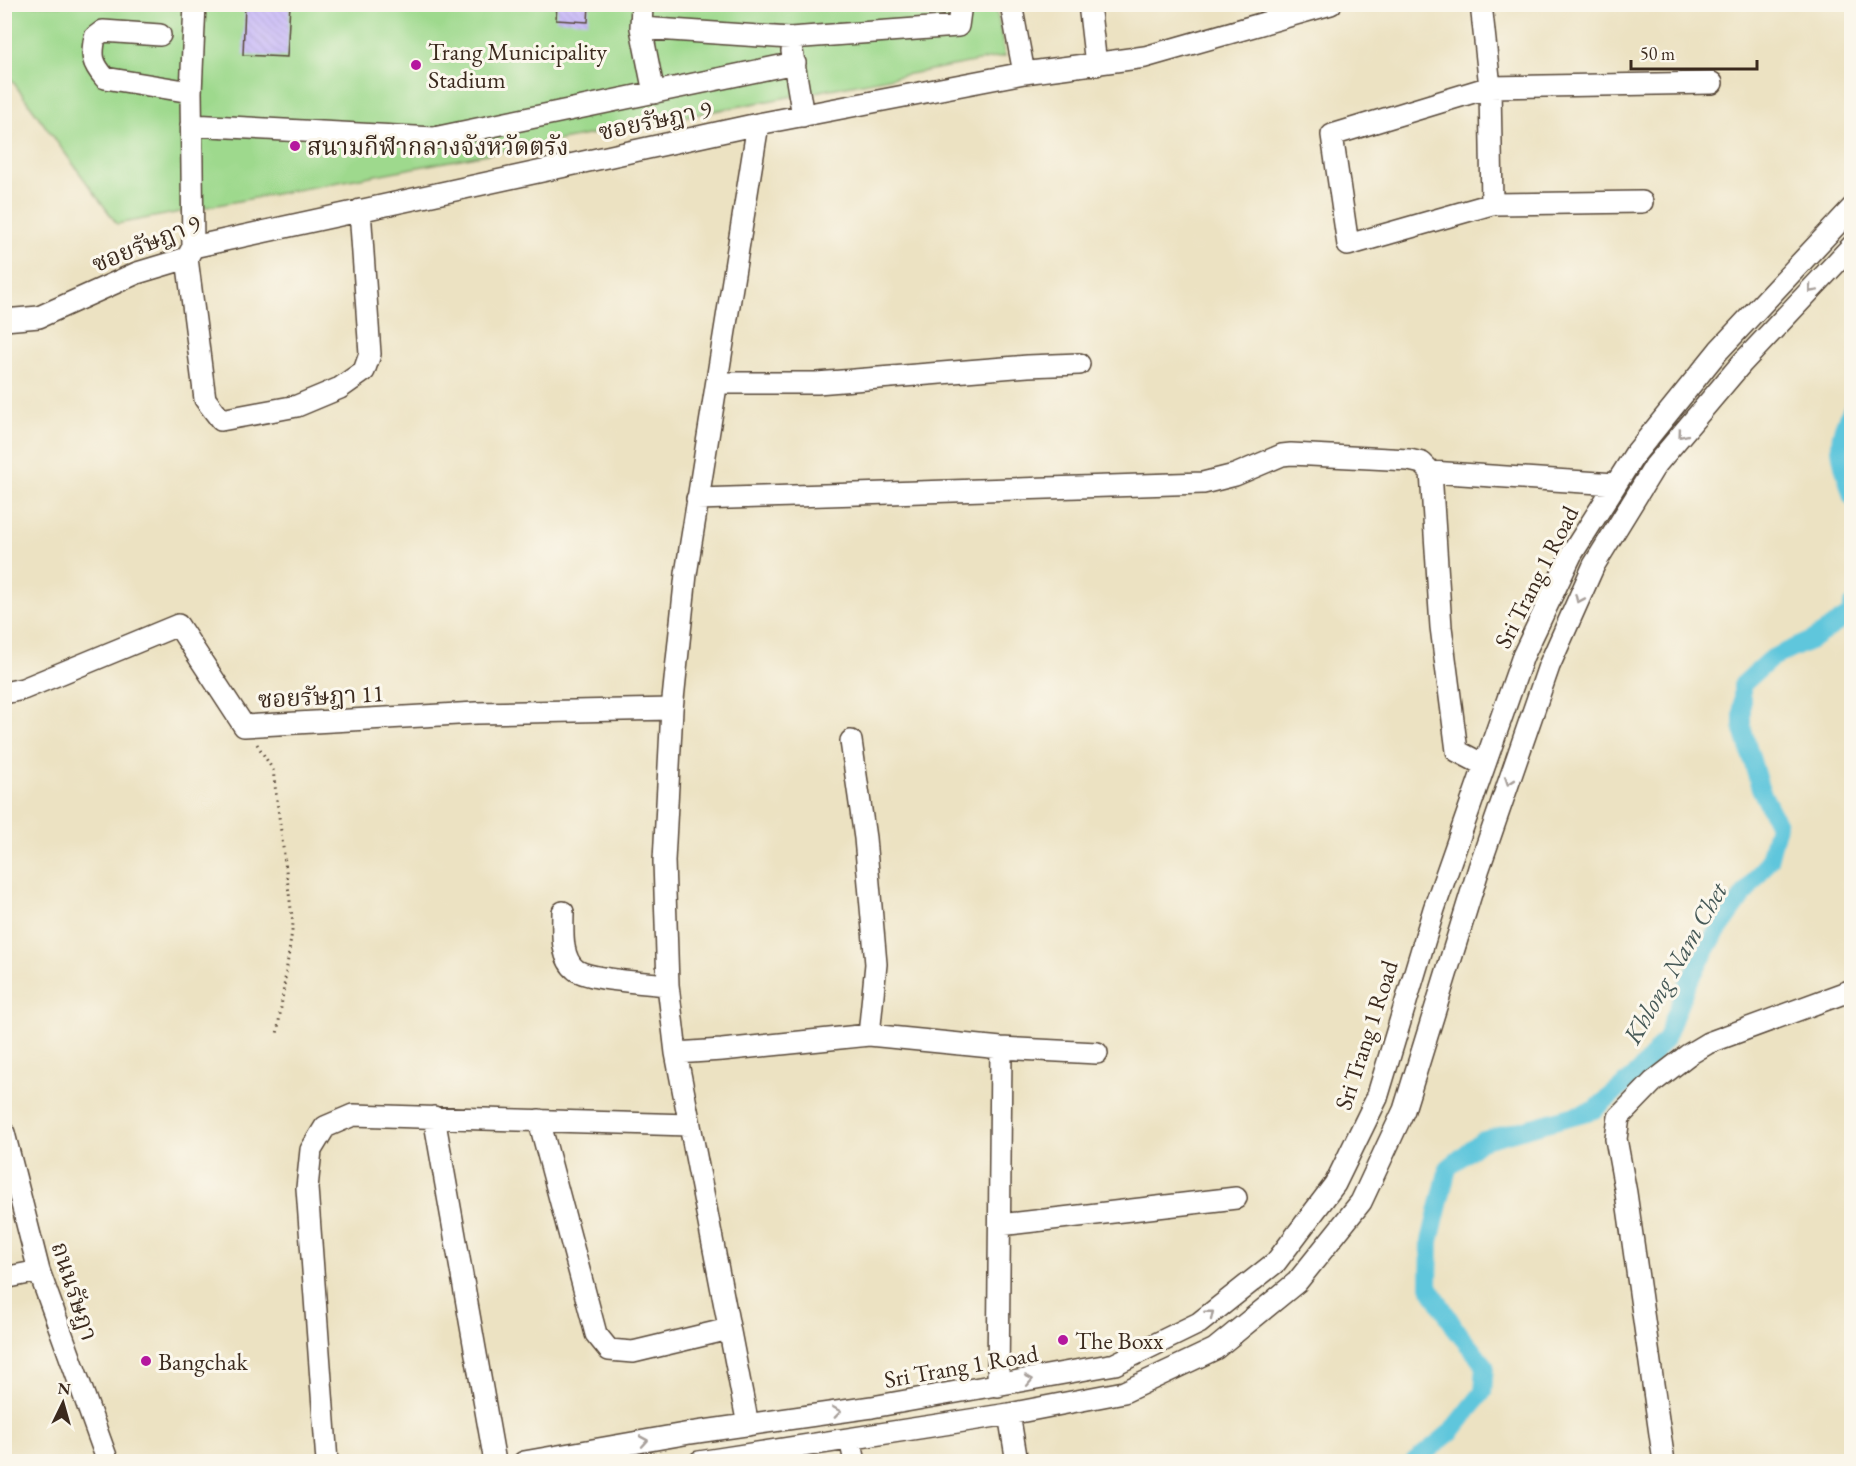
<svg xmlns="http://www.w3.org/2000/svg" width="1856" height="1466" font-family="'EB Garamond','Noto Serif Thai',serif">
  <defs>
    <pattern id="building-back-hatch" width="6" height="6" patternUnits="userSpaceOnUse" patternTransform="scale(1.5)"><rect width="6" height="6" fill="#c3b3f9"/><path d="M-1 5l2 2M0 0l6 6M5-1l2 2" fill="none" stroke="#a89ad5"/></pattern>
  </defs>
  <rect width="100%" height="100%" fill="#fbf7ec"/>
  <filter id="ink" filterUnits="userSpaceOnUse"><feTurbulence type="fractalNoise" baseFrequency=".0167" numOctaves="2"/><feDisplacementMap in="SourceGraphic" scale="12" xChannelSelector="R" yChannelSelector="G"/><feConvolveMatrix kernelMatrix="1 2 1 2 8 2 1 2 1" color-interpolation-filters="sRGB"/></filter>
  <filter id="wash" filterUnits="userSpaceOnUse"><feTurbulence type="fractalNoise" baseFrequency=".008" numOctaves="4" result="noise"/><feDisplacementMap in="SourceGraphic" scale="24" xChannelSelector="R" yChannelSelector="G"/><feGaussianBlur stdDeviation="1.35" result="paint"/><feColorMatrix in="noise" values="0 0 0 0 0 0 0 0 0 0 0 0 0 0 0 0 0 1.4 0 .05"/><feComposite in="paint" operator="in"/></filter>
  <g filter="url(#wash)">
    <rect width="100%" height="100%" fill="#ece2c2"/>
    <!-- park -->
    <path fill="#9ed98d" stroke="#6c8256" stroke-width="1.5" d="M4 5H996L1005 56 117 224 5 71Z"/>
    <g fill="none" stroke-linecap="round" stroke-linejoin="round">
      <!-- canal -->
      <path stroke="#5fc6dc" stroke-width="18" d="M1852 409C1830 445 1843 461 1852 497
        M1414 1462 1452 1431 1483 1392 1485 1365 1458 1333 1429 1286 1430 1241 1448 1168 1481 1141 1594 1110 1639 1072 1666 1038 1686 987 1715 935 1769 860 1778 825 1760 788 1742 726V685L1772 658 1812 640 1851 614 1852 606"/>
    </g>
    <g id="blocks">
      <!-- building -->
      <path fill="url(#building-back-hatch)" d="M245 4H290L287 57 243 55Z
        M557 4H589L588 22 556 20Z"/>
    </g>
  </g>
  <g filter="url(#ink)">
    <use href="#blocks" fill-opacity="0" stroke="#564637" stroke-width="1.5"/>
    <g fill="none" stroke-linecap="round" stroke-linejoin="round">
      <!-- minor casing -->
      <g stroke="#564637" stroke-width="24">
        <path id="minor" d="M642 4 641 28 654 93
          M1011 4 1024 73
          M1089 4 1096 65
          M1481 4 1490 87 1492 204
          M641 28 790 38 958 26 961 4
          M160 35 103 31 95 37C91 56 92 63 105 78L191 92
          M792 51 803 116
          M191 125 434 138 795 63
          M1642 202 1492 204 1348 245 1332 135 1490 87 1712 83
          M193 247 191 92 195 4
          M187 258 205 399 221 420 297 406 340 388 364 371 370 354 360 210
          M4 320 39 317 137 273 187 258 193 247 758 124 1024 73 1145 57 1331 4
          M718 383H817L1028 366 1079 364
          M1431 472 1441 627 1457 751 1484 765
          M697 499 1203 483 1235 475 1282 455 1291 454 1409 460 1422 463 1431 472 1615 484
          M4 693 23 689 178 625 244 726 476 713 672 709
          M851 741 865 838 876 964 869 1035
          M563 912C563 929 560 958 576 970 590 980 649 983 668 985
          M676 1053 722 1050 869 1035 1001 1048 1097 1053
          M434 1117 495 1462
          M539 1120 596 1334 609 1350 633 1352 729 1329
          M4 1133 39 1271 108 1462
          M1000 1225 1236 1198
          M4 1278 39 1271
          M998 1386 1001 1048
          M1009 1414 1017 1462
          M748 1425 676 1053 668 985 664 861 672 709 686 574 758 124
          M850 1439 855 1462
          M327 1462 307 1188 311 1150 325 1127 353 1115 689 1125
          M524 1462 690 1433 872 1407 1115 1364 1199 1323 1276 1262 1335 1184 1377 1098 1434 909 1523 656 1571 555 1635 454 1719 350 1852 208
          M699 1462 1009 1414 1124 1392 1215 1349 1297 1282 1361 1202 1404 1110 1479 868 1549 666 1594 565 1655 466 1742 363 1852 246
          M1664 1462 1626 1193 1616 1139 1619 1117 1653 1082 1688 1055 1708 1043 1852 990"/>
      </g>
      <!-- path -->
      <path stroke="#564637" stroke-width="3" stroke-dasharray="1.5 4.5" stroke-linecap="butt" d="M257 744 273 770 293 924 277 1035"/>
      <!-- minor -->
      <use href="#minor" stroke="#fff" stroke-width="21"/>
    </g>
    <!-- one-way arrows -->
    <defs><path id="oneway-chevron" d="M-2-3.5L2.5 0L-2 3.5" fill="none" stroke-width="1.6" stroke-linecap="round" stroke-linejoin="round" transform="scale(1.5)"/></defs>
    <g stroke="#a79f9a">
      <use href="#oneway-chevron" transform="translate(1812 289) rotate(133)"/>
      <use href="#oneway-chevron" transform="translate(1682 434) rotate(130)"/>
      <use href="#oneway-chevron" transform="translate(1579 599) rotate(114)"/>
      <use href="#oneway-chevron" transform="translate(1509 781) rotate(109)"/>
      <use href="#oneway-chevron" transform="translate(1210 1314) rotate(-39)"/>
      <use href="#oneway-chevron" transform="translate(1029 1380) rotate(-11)"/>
      <use href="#oneway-chevron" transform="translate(837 1412) rotate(-8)"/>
      <use href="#oneway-chevron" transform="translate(644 1441) rotate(-10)"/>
    </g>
  </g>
  <!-- markers -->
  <g fill="#b5179e" stroke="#fbf7ec" stroke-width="2">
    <circle cx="416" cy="65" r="6"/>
    <circle cx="295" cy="146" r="6"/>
    <circle cx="1063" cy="1340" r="6"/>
    <circle cx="146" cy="1361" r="6"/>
  </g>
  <g text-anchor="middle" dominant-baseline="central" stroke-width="6" stroke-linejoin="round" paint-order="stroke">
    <!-- poi labels -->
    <g font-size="24" fill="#3b2a1e" stroke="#fbf7ec" text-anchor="start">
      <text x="428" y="51">Trang Municipality<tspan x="428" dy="28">Stadium</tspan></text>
      <text x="307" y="146">สนามกีฬากลางจังหวัดตรัง</text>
      <text x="1075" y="1340">The Boxx</text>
      <text x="158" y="1361">Bangchak</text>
    </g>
    <!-- street labels -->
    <g font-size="24" fill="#3b2a1e" stroke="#fbf7ec">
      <text transform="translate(655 120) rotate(-12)">ซอยรัษฎา 9</text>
      <text transform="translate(146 243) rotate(-22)">ซอยรัษฎา 9</text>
      <text transform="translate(1536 577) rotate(-63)">Sri Trang 1 Road</text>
      <text transform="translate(321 696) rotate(-3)">ซอยรัษฎา 11</text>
      <text transform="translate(1366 1035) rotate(-72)">Sri Trang 1 Road</text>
      <text transform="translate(75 1291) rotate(72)">ถนนรัษฎา</text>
      <text transform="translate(961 1366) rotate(-10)">Sri Trang 1 Road</text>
    </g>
    <!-- water labels -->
    <g font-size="26" font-style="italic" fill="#465957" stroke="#fbf7ec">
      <text transform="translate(1675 963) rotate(-60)">Khlong Nam Chet</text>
    </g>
  </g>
  <!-- margin -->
  <rect width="1856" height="1466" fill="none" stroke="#fbf7ec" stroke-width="24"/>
  <!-- north arrow -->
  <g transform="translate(63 1403) rotate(5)" stroke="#fbf7ec" stroke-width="4.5" paint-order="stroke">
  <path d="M0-4.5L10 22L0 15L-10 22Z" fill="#3b2a1e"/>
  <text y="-9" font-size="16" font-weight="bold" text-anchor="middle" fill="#3b2a1e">N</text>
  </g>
  <!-- scale -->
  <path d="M1631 60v9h126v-9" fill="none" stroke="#3b2a1e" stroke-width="3"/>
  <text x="1640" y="60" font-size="18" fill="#3b2a1e" stroke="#fbf7ec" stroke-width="4.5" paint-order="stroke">50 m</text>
</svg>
